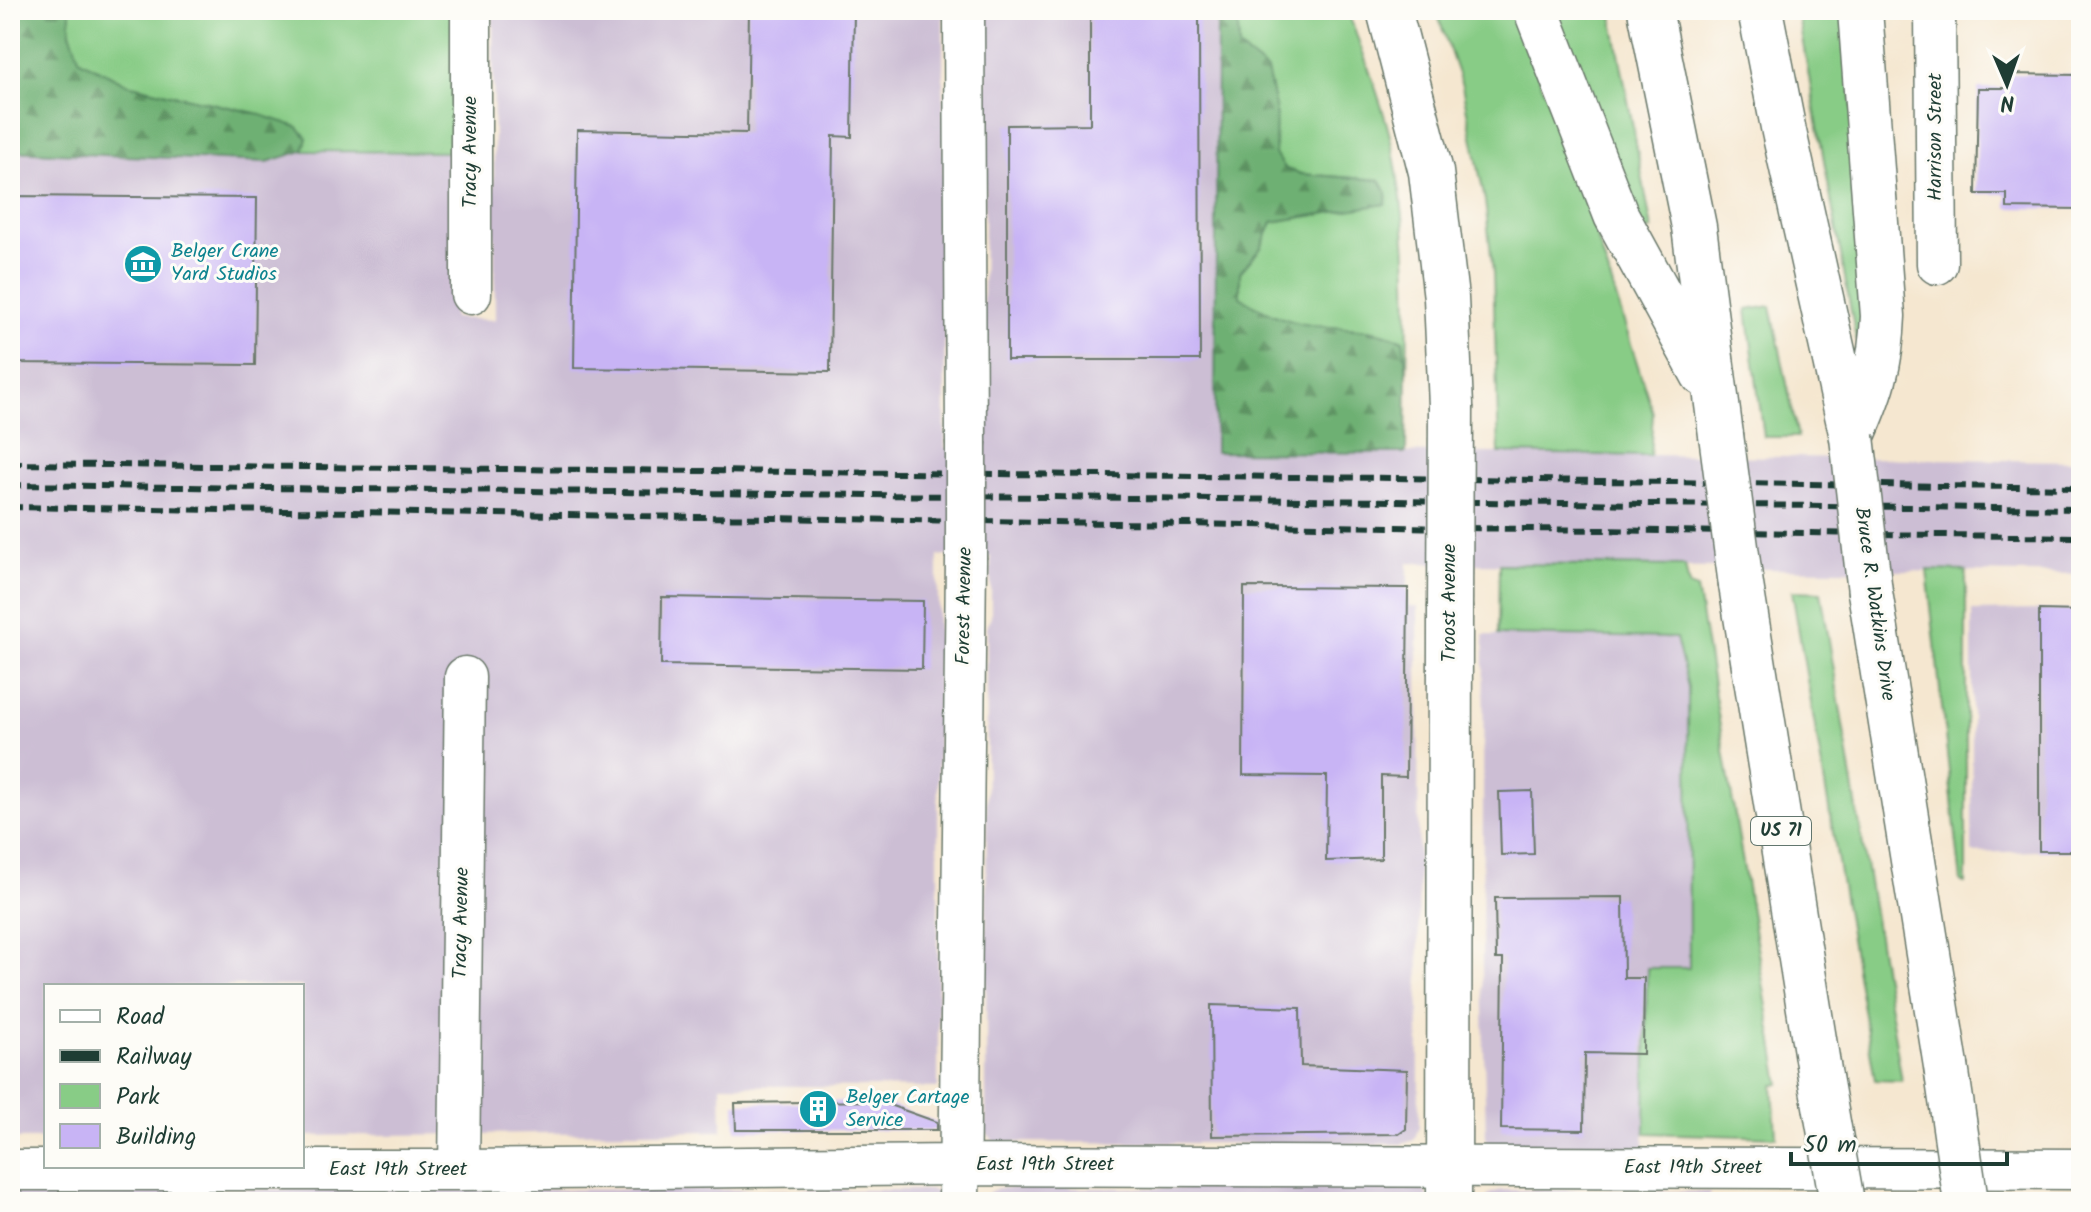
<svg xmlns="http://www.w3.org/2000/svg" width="2091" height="1212" font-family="Kalam,sans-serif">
  <defs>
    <pattern id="forest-firs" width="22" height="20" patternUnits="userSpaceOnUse" patternTransform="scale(2)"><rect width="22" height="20" fill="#6eb073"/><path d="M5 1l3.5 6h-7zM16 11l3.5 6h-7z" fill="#5a905f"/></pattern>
  </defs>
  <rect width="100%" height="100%" fill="#fdfcf7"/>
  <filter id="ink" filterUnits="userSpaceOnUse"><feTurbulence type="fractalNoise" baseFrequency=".0125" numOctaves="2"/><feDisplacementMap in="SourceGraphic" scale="16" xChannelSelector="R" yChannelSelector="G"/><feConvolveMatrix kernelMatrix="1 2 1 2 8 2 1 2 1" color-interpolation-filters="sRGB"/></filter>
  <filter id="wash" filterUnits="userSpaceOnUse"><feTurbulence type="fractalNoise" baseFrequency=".006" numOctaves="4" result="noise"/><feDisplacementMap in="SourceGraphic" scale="32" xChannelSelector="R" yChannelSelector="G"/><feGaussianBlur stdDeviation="1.8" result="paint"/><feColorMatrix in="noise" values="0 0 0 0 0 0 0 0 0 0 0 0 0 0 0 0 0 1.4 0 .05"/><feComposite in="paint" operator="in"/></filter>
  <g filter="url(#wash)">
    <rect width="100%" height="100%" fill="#f5e7d0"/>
    <!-- industrial -->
    <path fill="#ccbed4" d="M493 10H943L945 448H981L987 10H1217L1215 452 1499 453 2081 461V574L1408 563V606L1418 607 1419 1127 1414 1140 1402 1144 995 1142 986 1132 987 626 991 616V557L938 556V1088L721 1085 722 1131 302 1136V986H46V1139H10V151L267 162 303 151 452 152 453 318 495 320Z
      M2039 610V851L1972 853V611Z
      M1484 635 1676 638 1688 687 1689 969H1647L1644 1148 1502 1147 1490 1144 1486 1139 1482 966Z
      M998 1188H1416L1424 1190 1432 1202H985L989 1192Z
      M10 1189 932 1190 937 1192 940 1202H10Z
      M1501 1190 1710 1192V1202H1485L1489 1194Z"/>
    <!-- green -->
    <path fill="#88cc86" stroke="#54845d" stroke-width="2" d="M70 10H452V152L303 151 307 138 255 113 126 84 79 60 70 32Z
      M1237 10H1347C1362 50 1378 90 1389 132 1408 212 1409 292 1407 375L1403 340C1370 326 1351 330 1316 326 1290 323 1262 311 1240 297V272L1261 248 1272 222 1385 204 1380 180 1301 174 1286 169 1275 154V133L1239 48Z
      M1436 10H1512L1573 162 1653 413 1650 456 1499 453 1493 273 1485 201 1462 86Z
      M1554 10H1611L1652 229 1638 233Z
      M1797 10H1844L1871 334 1856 339Z
      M1771 306 1798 437H1764L1747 310Z
      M1499 564 1685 566 1689 586 1697 589 1780 1084 1773 1085 1776 1137 1645 1133 1647 968H1689L1688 687 1676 638 1498 635Z
      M1927 570 1966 571V883L1961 882Z
      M1792 591 1821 592 1902 1081 1875 1080Z"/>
    <!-- forest -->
    <path fill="url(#forest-firs)" stroke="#467654" stroke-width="2" d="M10 10H70V32L80 60 127 84 255 113 298 127 307 138 303 151 267 162 10 151Z
      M1217 10H1237L1239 48 1267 70 1276 111 1275 154 1286 169 1301 174 1380 180 1387 193 1386 204 1272 222 1261 248 1240 272V297C1262 311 1290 323 1317 326 1351 329 1370 327 1403 340L1407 375 1406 453 1215 452Z"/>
    <g id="blocks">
      <!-- building -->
      <path fill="#c8b4f5" d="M749 10H854L852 137 833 136 830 372 574 368 577 130 747 133Z
        M1090 10H1199L1200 360H1007V125L1090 124Z
        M2006 74 2081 75V209L2007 208V194H1976L1978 88H2006Z
        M10 196 257 198 255 365 10 363Z
        M1244 587 1408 588 1406 777 1381 776V859L1326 861 1327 776 1243 775Z
        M662 597 923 601 922 669 661 665Z
        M2039 610 2081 611V851H2039Z
        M1532 791 1534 854 1501 855 1499 792Z
        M1623 897 1624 978H1644L1643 1054 1585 1053 1584 1130 1501 1129 1503 959H1496L1495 898Z
        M1211 1005 1300 1008 1301 1066 1407 1070 1406 1129 1399 1134 1212 1136Z
        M878 1101 937 1122V1130H736L735 1103Z"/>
    </g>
  </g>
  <g filter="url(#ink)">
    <use href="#blocks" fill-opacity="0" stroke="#6a786b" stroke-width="2"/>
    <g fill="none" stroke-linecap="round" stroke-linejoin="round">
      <!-- minor casing -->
      <g stroke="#6a786b" stroke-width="43">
        <path id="minor" d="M964 10 966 442
          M1935 10 1937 264
          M471 294V10
          M10 1170H459L959 1165 2081 1169
          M459 1170 465 677
          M959 1202 966 559"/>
      </g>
      <!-- major casing -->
      <g stroke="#6a786b" stroke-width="47">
        <path id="major" d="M1389 10 1431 172 1446 298 1451 406
          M1449 1202 1450 608"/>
      </g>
      <!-- highway casing -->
      <g stroke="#6a786b" stroke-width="47">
        <path id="highway" d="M1536 10 1616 215 1703 374
          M1650 10 1694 227 1721 435
          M1760 10 1784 132 1852 437
          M1852 437C1872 393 1881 365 1883 316L1860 10
          M1741 585 1820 1077
          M1870 592 1946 1066"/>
      </g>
      <!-- minor -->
      <use href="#minor" stroke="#fff" stroke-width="40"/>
      <!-- major -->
      <use href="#major" stroke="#fff" stroke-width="44"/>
      <!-- highway -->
      <use href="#highway" stroke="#fff" stroke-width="44"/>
      <!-- rail -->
      <path stroke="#1f3d34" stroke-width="6" stroke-dasharray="12 6" stroke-linecap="butt" d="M10 464 1395 478 2081 488
        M10 485 2081 509
        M10 507 2081 537"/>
      <!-- minor-bridge casing -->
      <g stroke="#6a786b" stroke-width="43" stroke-linecap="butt">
        <path id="minor-bridge" d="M966 559V442"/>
      </g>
      <!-- major-bridge casing -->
      <g stroke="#6a786b" stroke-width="47" stroke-linecap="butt">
        <path id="major-bridge" d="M1450 608 1451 406"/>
      </g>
      <!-- highway-bridge casing -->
      <g stroke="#6a786b" stroke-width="47" stroke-linecap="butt">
        <path id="highway-bridge" d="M1721 435 1741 585
          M1852 437 1870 592
          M1946 1066 1966 1202
          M1820 1077 1842 1202"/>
      </g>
      <!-- minor-bridge -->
      <use href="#minor-bridge" stroke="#fff" stroke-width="40"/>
      <!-- major-bridge -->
      <use href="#major-bridge" stroke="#fff" stroke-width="44"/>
      <!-- highway-bridge -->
      <use href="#highway-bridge" stroke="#fff" stroke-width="44"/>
    </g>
  </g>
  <!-- icons -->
  <defs>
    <g id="museum-disc" transform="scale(2)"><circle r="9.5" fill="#0f9aa8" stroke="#fdfcf7"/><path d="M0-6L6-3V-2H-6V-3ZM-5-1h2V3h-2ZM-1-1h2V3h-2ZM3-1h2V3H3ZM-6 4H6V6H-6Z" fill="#fff"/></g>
    <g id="building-disc" transform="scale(2)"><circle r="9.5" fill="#0f9aa8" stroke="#fdfcf7"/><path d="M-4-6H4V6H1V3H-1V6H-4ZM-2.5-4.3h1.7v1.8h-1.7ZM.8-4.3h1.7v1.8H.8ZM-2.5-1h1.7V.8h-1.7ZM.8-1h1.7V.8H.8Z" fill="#fff"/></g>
  </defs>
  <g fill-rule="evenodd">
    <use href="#museum-disc" x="143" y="264"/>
    <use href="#building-disc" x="818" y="1109"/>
  </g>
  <g text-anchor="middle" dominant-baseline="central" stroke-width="6" stroke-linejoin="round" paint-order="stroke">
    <!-- shield labels -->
    <rect fill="#fdfcf7" stroke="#62766e" stroke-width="2" x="1751" y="817" width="60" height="28" rx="6"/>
    <g font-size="18" font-weight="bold" fill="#1f3d34">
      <text x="1781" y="831">US 71</text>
    </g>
    <!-- street labels -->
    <g font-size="20" fill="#1f3d34" stroke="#fdfcf7">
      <text transform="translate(1936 137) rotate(-90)">Harrison Street</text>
      <text transform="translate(471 152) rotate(-90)">Tracy Avenue</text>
      <text transform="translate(1450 603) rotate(-90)">Troost Avenue</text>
      <text transform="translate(1874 604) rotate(82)">Bruce R. Watkins Drive</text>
      <text transform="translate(965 606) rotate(-89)">Forest Avenue</text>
      <text transform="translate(462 923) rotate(-89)">Tracy Avenue</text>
      <text x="1045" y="1165">East 19th Street</text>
      <text x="1693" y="1168">East 19th Street</text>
      <text x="398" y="1170">East 19th Street</text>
    </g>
    <!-- culture labels -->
    <g font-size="20" fill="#0d838f" stroke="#fdfcf7" text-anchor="start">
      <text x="171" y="252">Belger Crane<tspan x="171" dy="23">Yard Studios</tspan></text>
      <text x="846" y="1098">Belger Cartage<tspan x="846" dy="23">Service</tspan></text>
    </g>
  </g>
  <!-- margin -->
  <rect width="2091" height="1212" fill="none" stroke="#fdfcf7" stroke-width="40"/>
  <!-- legend -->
  <rect x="44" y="984" width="260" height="184" fill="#fdfcf7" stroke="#a4b0a9" stroke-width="2"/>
  <rect x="60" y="1010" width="40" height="12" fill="#ffffff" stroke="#a4b0a9" stroke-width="2"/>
  <text x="116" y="1024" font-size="24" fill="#1f3d34">Road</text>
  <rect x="60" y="1050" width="40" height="12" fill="#1f3d34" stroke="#a4b0a9" stroke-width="2"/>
  <text x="116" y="1064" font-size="24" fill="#1f3d34">Railway</text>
  <rect x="60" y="1084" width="40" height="24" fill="#88cc86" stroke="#a4b0a9" stroke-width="2"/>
  <text x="116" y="1104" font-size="24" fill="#1f3d34">Park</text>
  <rect x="60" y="1124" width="40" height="24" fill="#c8b4f5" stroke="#a4b0a9" stroke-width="2"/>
  <text x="116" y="1144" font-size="24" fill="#1f3d34">Building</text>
  <!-- north arrow -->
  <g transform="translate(2007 84) rotate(178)" stroke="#fdfcf7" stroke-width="6" paint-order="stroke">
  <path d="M0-6L14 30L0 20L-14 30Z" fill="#1f3d34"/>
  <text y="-12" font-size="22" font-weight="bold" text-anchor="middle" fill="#1f3d34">N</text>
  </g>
  <!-- scale -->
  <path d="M1791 1152v12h216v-12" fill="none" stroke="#1f3d34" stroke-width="4"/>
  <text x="1803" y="1152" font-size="24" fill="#1f3d34" stroke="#fdfcf7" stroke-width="6" paint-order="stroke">50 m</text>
</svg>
